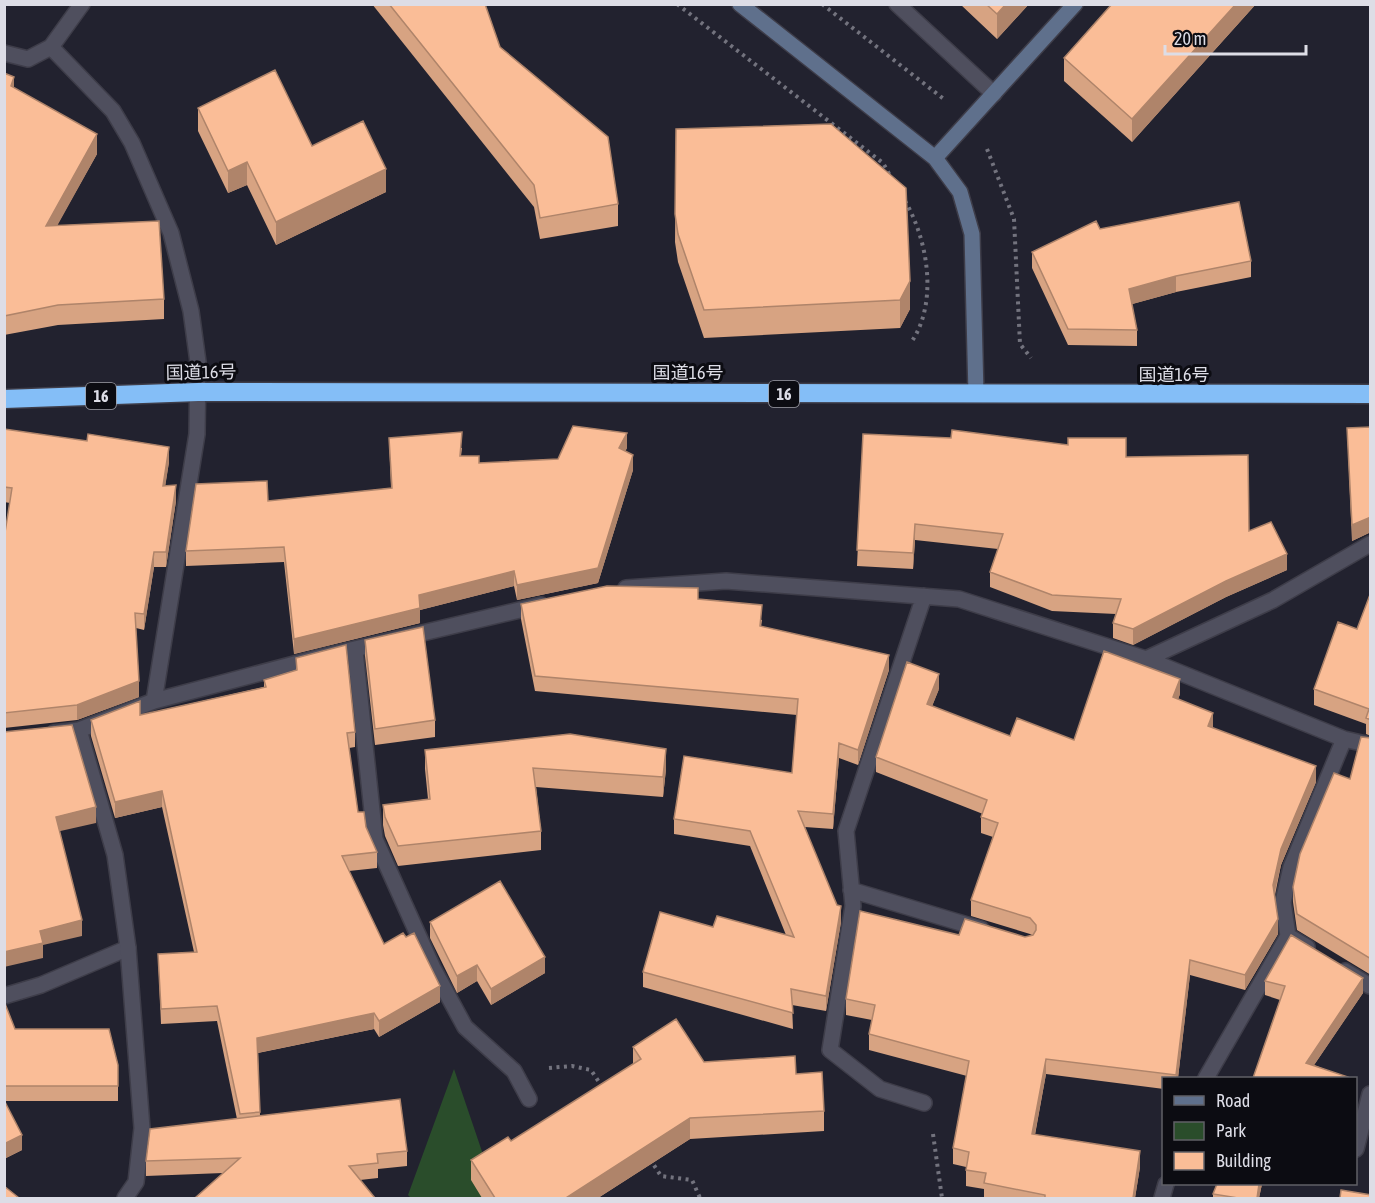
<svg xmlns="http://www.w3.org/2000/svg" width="1375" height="1203" font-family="'Asap Condensed','Noto Sans JP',sans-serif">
  <rect width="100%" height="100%" fill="#22222f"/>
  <!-- green -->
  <path fill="#2a4d2b" d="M454 1069 491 1178 501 1198H411L408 1195Z"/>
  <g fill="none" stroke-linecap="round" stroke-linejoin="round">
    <!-- lane casing -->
    <g stroke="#3e3d49" stroke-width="18">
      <path id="lane" d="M4 996 41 985 128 948"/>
    </g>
    <!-- street casing -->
    <g stroke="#3e3d49" stroke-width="18">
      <path id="street" d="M82 4 51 47 113 111 132 143 171 233 191 311 198 362 197 434 154 701
        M897 4 994 94
        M4 53 28 59 51 47
        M626 588 726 581 959 599 1146 659 1344 739 1370 745
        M355 651 375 839 433 968 465 1027 514 1071 529 1099
        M1146 659 1273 600 1370 544
        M79 730 115 855 128 948 142 1128 136 1182 125 1198
        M54 733 79 730 154 701 321 657 541 605
        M851 890 981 929
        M1307 947 1288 936 1283 902 1291 867 1344 739
        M1345 971 1370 986
        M1206 1078 1288 936
        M924 1103 880 1089 830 1050 853 906 846 831 924 596
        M1356 1149 1370 1094
        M1162 1198 1166 1184"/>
    </g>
    <!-- secondary casing -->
    <g stroke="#3e3d49" stroke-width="18">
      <path id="secondary" d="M740 4 935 158 960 192 972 234 976 394
        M935 158 1075 4"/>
    </g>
    <!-- highway casing -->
    <g stroke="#3e3d49" stroke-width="21">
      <path id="highway" d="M4 399 198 392 1370 394"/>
    </g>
    <!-- path -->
    <path stroke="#73737e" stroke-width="4" stroke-dasharray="3 4.5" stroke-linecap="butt" d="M677 4 883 163 892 179
      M822 4 945 100
      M987 149 1014 219 1020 344 1031 358
      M905 201C928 240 938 302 912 341
      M549 1068 572 1066 591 1070 603 1088
      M933 1134 942 1198
      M650 1159 661 1176 692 1180 700 1198"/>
    <!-- lane -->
    <use href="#lane" stroke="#4f4f5e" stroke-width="15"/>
    <!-- street -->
    <use href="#street" stroke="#4f4f5e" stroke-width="15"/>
    <!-- secondary -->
    <use href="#secondary" stroke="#5f708c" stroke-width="15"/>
    <!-- highway -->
    <use href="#highway" stroke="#84bef7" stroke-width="18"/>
  </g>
  <!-- wall -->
  <path fill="#d7a382" d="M372 4H485L500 47 618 204V226L540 239 534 207Z
    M960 4H1029L997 39Z
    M1112 4H1256L1132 142 1064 81V58Z
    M4 73 14 88 97 154 57 225 164 299V319L58 325 4 335Z
    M198 108 312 146 386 192 276 245 247 185 228 193 198 131Z
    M831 124 910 309 900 328 704 338 678 262 675 242 676 129Z
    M1100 229 1251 261V277L1176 292 1132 304 1137 330V346L1068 345 1032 268V252Z
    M1371 427V532L1352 541 1347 428Z
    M4 429 87 441 169 462 165 486 176 501 166 567H154L144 630 136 628 139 697 77 720 4 728V539L10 503 4 502Z
    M863 434 1126 457 1249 531 1287 570 1226 597 1133 645 1113 638V623L1116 614 1052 611 990 587V572L998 549 915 540 913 569 857 566Z
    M389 438 462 448 461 456 479 463 558 459 627 448 625 451 633 470 598 583 517 600 514 586 420 610V623L294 654 284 562 186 566V551L268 501 391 488Z
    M1371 592V736L1366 734V724L1314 705V689L1357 629Z
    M698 599 762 620 761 627 889 670 858 765 839 758 833 829 805 827 841 922 826 1011 792 1005 793 1029 643 987V972L713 927 786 935 750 846 674 834V819L792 773 797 715 535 691 521 619V604Z
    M365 640 435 720V737L375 745 365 656Z
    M296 658 355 732V747L349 748 358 812 377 852V868L349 871 384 944 440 1002 379 1037 374 1029 258 1053 260 1116 407 1151V1166L378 1169V1178L360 1180 223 1173 146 1176V1161L237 1119 217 1021 161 1024 158 954 194 952 162 807 115 818 91 736V720L140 715 264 687V680L296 670Z
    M939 689 932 706 1010 736 1074 740 1180 694 1178 699 1213 728 1316 782 1281 865 1275 895 1278 934 1245 990 1190 975 1178 1078H1164V1089L1046 1074 1035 1135 1140 1167 1135 1198H984V1189L966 1186V1167L953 1164V1148L967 1076 869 1050V1034L872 1020 846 1015V999L959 935 1025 937 1032 935 1030 934 971 916V900L993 837 981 833V817L983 814 876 772V757Z
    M1371 738V975L1297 930 1293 902V887Z
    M425 750 666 769 663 797 536 787 541 831V850L398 866 385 836 383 825V805L428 799 425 769Z
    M430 922 545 973 491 1005 477 981 457 993 430 938Z
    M1265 981 1363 993 1314 1065 1348 1078H1253L1280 1000 1265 995Z
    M4 1001 15 1029 118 1065V1101H5L22 1150 4 1159Z
    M633 1047 704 1062 796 1074 824 1111V1131L690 1139 598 1198H482L471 1180V1160L511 1141 633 1064Z
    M1217 1184H1262L1259 1198H1213V1194Z"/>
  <!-- shaded-wall -->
  <path fill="#af846a" d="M1006 4H1029L997 39V14Z
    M1236 4H1256L1132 142V119Z
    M14 77V97L11 86Z
    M97 134V154L46 246V226Z
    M247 162V185L228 193V171Z
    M386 169V192L276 245V222Z
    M1176 276V292L1129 305V289Z
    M910 281V309L900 328V300Z
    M627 433V448L619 464V448Z
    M169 447V462L163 501V486Z
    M633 455V470L598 583 517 600V585Z
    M176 485V501L166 567V552Z
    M1371 517V532L1352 541V525Z
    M915 524V540L913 569V553Z
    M154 552V567L144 630V614Z
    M1287 554V570L1226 597 1133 645V629L1226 581Z
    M514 571V586L420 610V623L294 654V639L419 595Z
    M889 655V670L858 765V750Z
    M939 674V689L927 719V704Z
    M1180 679V694L1173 713V697Z
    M139 681V697L77 720V705Z
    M1213 713V728L1208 726Z
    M839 743V758L833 829V814Z
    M666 749V769L663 797V777Z
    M1316 766V782L1281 865 1273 900V885L1281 849Z
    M162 791V807L115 818V802Z
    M96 807V823L56 832V817Z
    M841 906V922L826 1011V996Z
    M1278 919V934L1245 990V975Z
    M82 920V936L43 945V958L4 967V952L40 931Z
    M545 957V973L491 1005V989Z
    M1190 960V975L1178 1078H1176Z
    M477 965V981L457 993V976Z
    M1363 978V993L1306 1077V1063Z
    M440 986V1002L379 1037V1021Z
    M374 1013V1029L257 1053V1038Z
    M1046 1059V1074L1032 1150V1134Z
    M690 1118V1139L598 1198H566Z
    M22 1135V1150L4 1159V1144Z
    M1140 1151V1167L1135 1198H1133Z
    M1259 1184H1262L1259 1198H1257Z"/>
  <!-- building -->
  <path fill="#fabd97" stroke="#af846a" stroke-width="1.5" d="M389 4H485L500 47 608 137 618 204 540 218 534 185Z
    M986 4H1006L997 14Z
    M1112 4H1236L1132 119 1064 58Z
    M275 70 312 146 363 121 386 169 276 222 247 162 228 171 198 108Z
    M4 73 14 77 11 86 97 134 46 226 159 221 164 299 58 305 4 316Z
    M831 124 906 188 910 281 900 300 704 310 678 234 675 214 676 129Z
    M1239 202 1251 261 1176 276 1129 289 1137 330 1068 329 1032 252 1096 221 1100 229Z
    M573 426 627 433 619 448 633 455 598 568 517 585 514 571 419 595 420 608 294 639 284 547 186 551 196 484 267 481 268 501 392 488 389 438 462 432 460 456H479V463L558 459Z
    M1371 427V517L1352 525 1347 428Z
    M4 429 87 441 88 434 169 447 163 486 176 485 166 552H154L144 614 135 613 139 681 77 705 4 713V539L12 488 4 487Z
    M952 430 1068 445V438H1126V457L1248 455 1249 531 1271 522 1287 554 1226 581 1133 629 1113 623 1121 599 1052 595 990 572 1003 534 915 524 913 553 857 550 863 434 951 438Z
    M607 586 698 588V599L762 605 760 626 889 655 858 750 839 743 833 814 798 811 837 905 841 906 826 996 791 989 793 1013 643 972 660 912 713 927 717 916 794 937 750 831 674 819 684 756 792 773 798 699 535 676 521 604Z
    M1371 592V720L1366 718 1369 709 1314 689 1338 622 1357 629Z
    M423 627 435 720 375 729 365 640Z
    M346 645 355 732 347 733 358 812H364L366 827 377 852 342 856 384 944 403 933 406 937 414 933 440 986 379 1021 374 1013 257 1038 260 1112 240 1114 217 1006 161 1009 158 954 197 952 162 791 115 802 91 720 140 701V715L266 687 264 680 297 670 296 658Z
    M1104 651 1180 679 1173 697 1213 713 1208 726 1316 766 1281 849 1273 885 1278 919 1245 975 1190 960 1176 1075 1046 1059 1032 1134 1140 1151 1133 1198H1045V1195L984 1183 986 1173 966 1170 969 1152 953 1148 969 1061 869 1034 875 1005 846 999 860 911 959 935 965 919 1025 937 1033 935 1036 930V925L1030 918 971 900 998 823 981 817 987 800 876 757 907 662 939 674 927 704 1010 736 1017 718 1074 740Z
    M72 725 96 807 56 817 82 920 40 931 43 943 4 952V732Z
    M570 734 666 749 663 777 533 768 541 831 398 846 385 817 383 805 430 799 425 750Z
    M1361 737 1371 738V959L1297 914 1293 887 1300 854 1334 773 1350 779Z
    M500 881 545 957 491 989 477 965 457 976 430 922Z
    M1291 935 1363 978 1306 1063 1348 1077 1347 1078H1253L1285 986 1265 981Z
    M4 1001 15 1029H109L118 1065V1086H4Z
    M676 1019 704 1062 795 1056 796 1074 822 1072 824 1111 690 1118 566 1198H495L471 1160 508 1137 511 1141 641 1059 633 1047Z
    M400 1099 407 1151 377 1154 378 1163 349 1166 375 1198H195L240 1158 146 1161 150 1129Z
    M4 1100 22 1135 4 1144Z
    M1217 1184H1259L1257 1198H1238L1213 1194Z
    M4 1186 19 1198H4Z
    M1341 1190 1371 1195V1198H1340Z"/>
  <g text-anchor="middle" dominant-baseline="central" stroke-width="6" stroke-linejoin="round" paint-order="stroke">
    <!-- shield labels -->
    <g fill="#0c0c12" stroke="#9e9ea6" stroke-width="1.5">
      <rect x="769" y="381" width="30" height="26" rx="4.5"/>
      <rect x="86" y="383" width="30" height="26" rx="4.5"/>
    </g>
    <g font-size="16" font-weight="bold" fill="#dddde6">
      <text x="784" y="394">16</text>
      <text x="101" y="396">16</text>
    </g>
    <!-- street labels -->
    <g font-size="18" fill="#dddde6" stroke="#0c0c12">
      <text transform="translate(201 372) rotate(-1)">国道16号</text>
      <text x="688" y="372">国道16号</text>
      <text x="1174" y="374">国道16号</text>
    </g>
  </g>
  <!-- border -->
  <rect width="1375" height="1203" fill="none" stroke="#dddde6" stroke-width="12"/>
  <!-- legend -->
  <rect x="1162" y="1077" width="195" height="108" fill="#0c0c12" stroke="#606067" stroke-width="1.5"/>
  <rect x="1174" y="1096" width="30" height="9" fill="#5f708c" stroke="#606067" stroke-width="1.5"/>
  <text x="1216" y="1107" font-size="18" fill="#dddde6">Road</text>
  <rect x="1174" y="1122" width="30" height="18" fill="#2a4d2b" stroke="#606067" stroke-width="1.5"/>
  <text x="1216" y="1137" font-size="18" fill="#dddde6">Park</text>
  <rect x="1174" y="1152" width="30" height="18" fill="#fabd97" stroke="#606067" stroke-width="1.5"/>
  <text x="1216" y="1167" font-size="18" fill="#dddde6">Building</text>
  <!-- scale -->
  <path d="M1165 45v9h141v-9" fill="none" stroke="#dddde6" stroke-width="3"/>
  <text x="1174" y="45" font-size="18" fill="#dddde6" stroke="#0c0c12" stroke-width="4.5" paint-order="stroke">20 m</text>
</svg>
